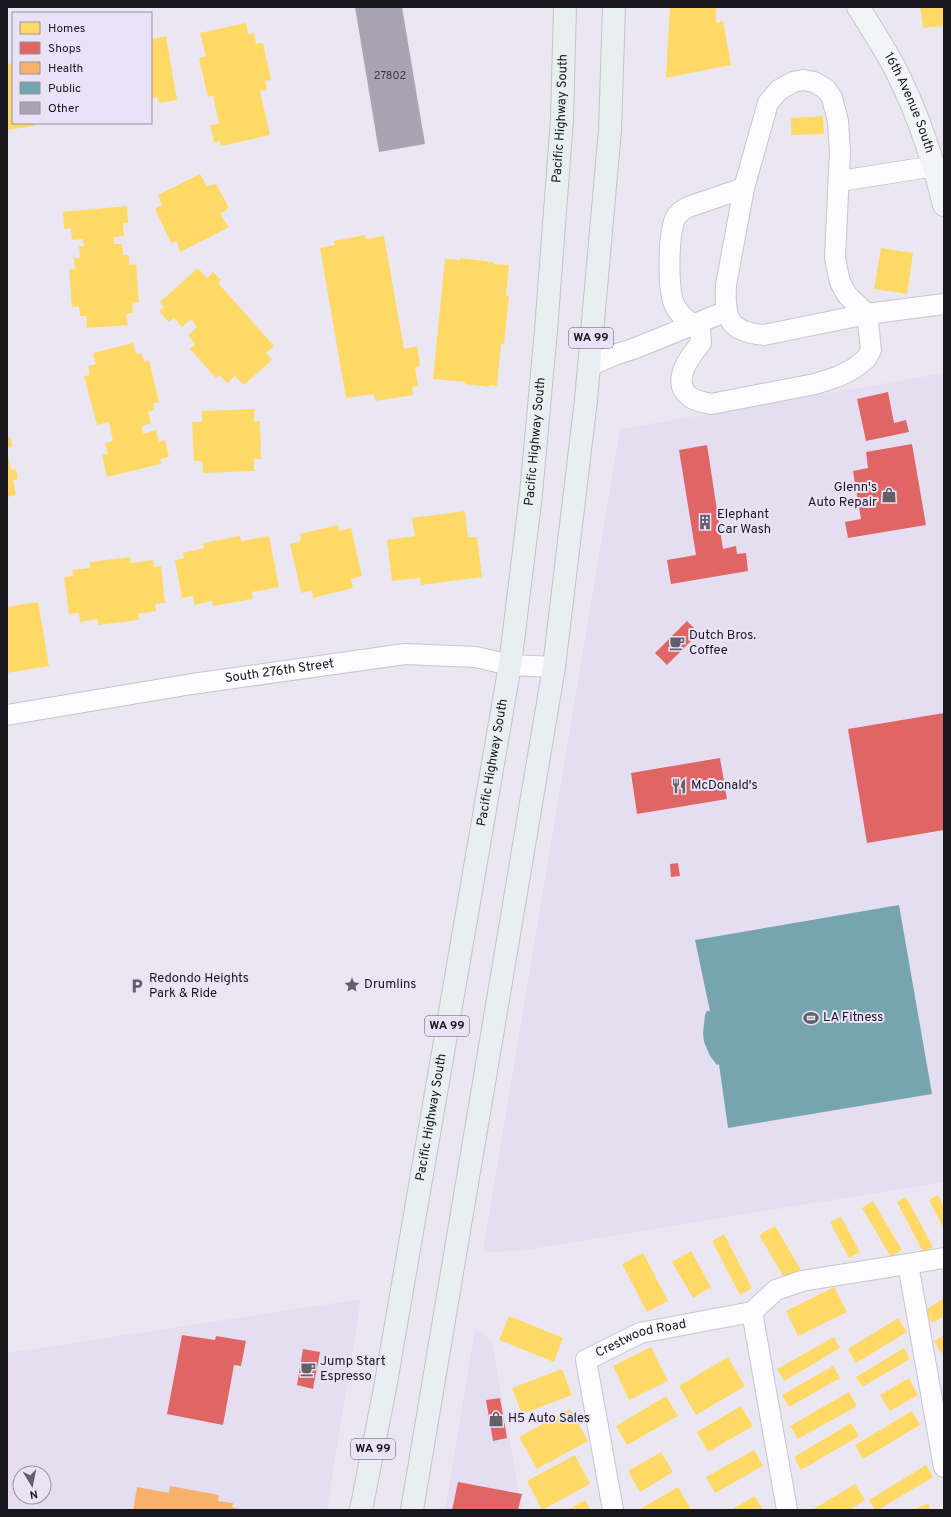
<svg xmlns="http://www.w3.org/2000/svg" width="951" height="1517" font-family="Overpass,sans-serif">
  <rect width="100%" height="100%" fill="#ebe7f2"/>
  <!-- built -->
  <path fill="#e5def1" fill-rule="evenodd" d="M944 373V1182L519 1251 483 1252 620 429Z
    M361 1299 327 1510H7V1353ZM20 1473H44V1497H20Z
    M475 1327 492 1341 522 1510H445Z"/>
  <!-- homes -->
  <path fill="#ffd966" d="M670 7H716V23L723 21 731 65 666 78Z
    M920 7H944V26L923 28Z
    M246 23 248 34 254 33 256 44 263 43 271 80 265 81 267 90 260 91 270 135 221 146 220 141 214 142 210 125 219 124 213 95 208 97 199 58 206 56 200 33Z
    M166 36 177 100 159 103 158 97 151 98V39Z
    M13 63V123H34V126L7 130V64Z
    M823 116 824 134 791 135V118Z
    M200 174 207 186 216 184 229 208 220 214 229 227 180 252 177 241 171 243 155 209 162 205 158 195Z
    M127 206 128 223H123L124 236 114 237V244H122L123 255H129V265L136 264 139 302 132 303 133 313 126 314 128 325 87 328 86 316H80L79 306 72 307 69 269H75L74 258H80L79 246H84L83 239 72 240 71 228 64 229 63 212Z
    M365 235 366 239 384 236 404 349 417 346 420 366 415 367 418 386 412 387 413 395 375 401 374 394 346 398 320 248 335 245 334 241Z
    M881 248 913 253 907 294 874 289Z
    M460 258 493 262V264L509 265 506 296H509L504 344H501L497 386 489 385V387L465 384V382L433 379 445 259 460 260Z
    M198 268 207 278 213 272 221 280 218 283 274 346 266 353 272 360 244 385 235 376 227 383 220 375 216 378 190 349 195 344 188 335 197 327 191 319 182 327 174 318 169 322 159 311 164 307 160 302Z
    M133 343 136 354 141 353 144 361 149 360 159 402 153 403 154 410 148 412 151 423 142 426 143 434 156 430 159 442 165 440 169 457 160 459 161 464 107 477 102 455 108 454 105 443 113 441 109 422 97 425 84 376 90 375 88 366 96 364 93 353Z
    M254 409V421H260L261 459H254V471L203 473 202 461H194L192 422H202V411Z
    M11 437 12 447 7 448V438Z
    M7 449 11 470 16 469 18 479 13 480 16 495 7 497Z
    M465 511 468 537H477L482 577 421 585 420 578 392 581 387 540 415 536 412 518Z
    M338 525 339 531 351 528 362 576 351 579 353 588 313 598 312 590 301 593 290 544 301 541 300 534Z
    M240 536 241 541 269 536 279 587 252 592 253 599 213 606 212 601 194 605 193 596 182 598 175 560 184 558 183 553 204 548 203 543Z
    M130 557 131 563 153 560 154 567 161 566 165 603 155 604 156 611 138 614 139 620 98 625V619L80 622 79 613 69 614 64 577 73 576 72 570 90 568V562Z
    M38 602 49 666 7 673V607Z
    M938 1195 944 1206V1229L929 1200Z
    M906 1197 933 1247 923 1252 897 1202Z
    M873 1201 902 1250 891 1257 862 1208Z
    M841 1217 860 1252 849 1258 830 1222Z
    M775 1226 801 1270 785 1279 759 1235Z
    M724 1234 752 1288 740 1295 712 1241Z
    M691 1251 711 1287 693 1298 672 1262Z
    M643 1253 668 1301 647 1312 622 1264Z
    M834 1287 847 1312 798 1336 786 1311Z
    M944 1298V1316L932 1323 925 1310Z
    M509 1316 563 1338 554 1362 499 1340Z
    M898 1318 907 1332 856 1363 848 1349Z
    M944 1335V1352L941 1353 934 1341Z
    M834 1337 840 1348 784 1381 777 1369Z
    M651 1347 668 1381 629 1400 613 1366Z
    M904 1348 910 1359 862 1387 856 1377Z
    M728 1357 745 1386 696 1415 679 1386Z
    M833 1366 840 1378 789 1407 782 1395Z
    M562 1369 572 1395 522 1414 512 1388Z
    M909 1378 918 1395 890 1411 880 1395Z
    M849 1392 857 1406 798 1439 790 1426Z
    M666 1396 678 1416 627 1445 616 1426Z
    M741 1406 753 1426 708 1452 697 1432Z
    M570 1409 588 1441 537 1469 519 1437Z
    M912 1411 920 1425 863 1459 855 1445Z
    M851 1423 859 1436 801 1470 794 1457Z
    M754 1450 763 1466 715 1493 706 1477Z
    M661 1452 673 1472 640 1492 628 1471Z
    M575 1455 590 1484 542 1510 527 1481Z
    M926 1465 933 1477 878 1510H875L869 1500Z
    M855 1484 865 1500 849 1510H812Z
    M678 1487 691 1509 689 1510H643L642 1508Z
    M755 1496 763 1510H731Z
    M585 1500 591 1510H568Z
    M928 1503 931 1510H913Z"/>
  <!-- shops -->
  <path fill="#e06666" d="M888 392 894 423 906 420 909 432 866 441 857 399Z
    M912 444 926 525 848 538 845 522 861 519 853 471 868 468 866 452Z
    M707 445 723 549 736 546 737 554 746 553 748 571 671 584 667 560 696 555 679 450Z
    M687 621 699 633 667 665 655 653Z
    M944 713V830L867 843 848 729Z
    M720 758 727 799 637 814 631 773Z
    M678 863 680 876 671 877 670 864Z
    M182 1335 215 1340 216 1336 246 1341 241 1366 234 1365 223 1425 167 1414Z
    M303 1349 320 1352 313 1389 297 1385Z
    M500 1398 507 1438 493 1441 486 1400Z
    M458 1482 522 1494 518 1510H452Z"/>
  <!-- health -->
  <path fill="#f6b26b" d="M170 1486 219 1495 218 1501 233 1503 232 1507 238 1509V1510H133L137 1487 169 1493Z"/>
  <!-- public -->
  <path fill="#76a5af" d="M899 905 932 1094 728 1128 719 1064 717 1065 710 1056 704 1042 703 1033 705 1015 707 1011H710L695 940Z"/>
  <!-- building -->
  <path fill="#a9a4b1" d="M355 7H402L425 144 379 152Z"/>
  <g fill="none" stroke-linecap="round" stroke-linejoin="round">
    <!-- street casing -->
    <g stroke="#c8c5cd" stroke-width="22">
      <g id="street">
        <path d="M840 181 935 166"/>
        <path d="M744 188 688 207C683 210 679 212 676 217 668 232 667 290 675 306 680 316 690 323 700 328L701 343C691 355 671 380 688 395 693 401 704 402 711 404L815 384 837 377 853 369 866 359 871 350 867 314 847 295 840 282 837 268 835 257 840 152 838 121 832 98 826 89 814 82 803 80 793 82 779 90 768 103 744 188 726 285C724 319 729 332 764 335L867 314 944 304"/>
        <path d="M589 366 617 354 633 349 727 311"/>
        <path id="s1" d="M7 715 192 684 405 654 476 657 510 665 554 667"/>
        <path d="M908 1264 944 1467"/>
        <path d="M752 1312 787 1510"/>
        <path id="s2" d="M613 1510 586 1360 640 1333 752 1312 776 1290 802 1281 944 1258"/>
      </g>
    </g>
    <!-- secondary casing -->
    <g stroke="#c8c5cd" stroke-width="24">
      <g id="secondary">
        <path id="s3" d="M858 7C869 24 880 42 890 59 915 105 932 155 944 205"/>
      </g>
    </g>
    <!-- primary casing -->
    <g stroke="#c5c3c9" stroke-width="24">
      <g id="primary">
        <path id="s4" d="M361 1510 385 1388 510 665 531 494 546 330 562 119 565 7"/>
        <path d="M412 1510 554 667 586 400 610 130 614 7"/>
      </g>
    </g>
    <!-- street -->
    <use href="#street" stroke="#fcfbfd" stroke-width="20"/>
    <!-- secondary -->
    <use href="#secondary" stroke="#f2f5f7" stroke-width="22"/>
    <!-- primary -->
    <use href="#primary" stroke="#e8eef2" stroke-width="22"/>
  </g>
  <!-- icons -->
  <defs>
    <g id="shop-bare" transform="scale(1.2)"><path d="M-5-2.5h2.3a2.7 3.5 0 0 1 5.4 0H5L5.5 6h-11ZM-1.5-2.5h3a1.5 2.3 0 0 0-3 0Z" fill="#626068" stroke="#eae2f7" stroke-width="2.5" paint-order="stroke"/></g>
    <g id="building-bare" transform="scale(1.2)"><path d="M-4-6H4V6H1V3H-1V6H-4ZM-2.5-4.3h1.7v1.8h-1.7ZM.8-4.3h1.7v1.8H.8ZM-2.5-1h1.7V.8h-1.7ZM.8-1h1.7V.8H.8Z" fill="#626068" stroke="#eae2f7" stroke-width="2.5" paint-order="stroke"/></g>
    <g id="cafe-bare" transform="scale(1.2)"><path d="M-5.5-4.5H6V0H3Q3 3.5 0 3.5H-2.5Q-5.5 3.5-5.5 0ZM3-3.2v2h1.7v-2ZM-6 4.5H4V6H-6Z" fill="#626068" stroke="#eae2f7" stroke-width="2.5" paint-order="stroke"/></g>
    <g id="restaurant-bare" transform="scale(1.2)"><path d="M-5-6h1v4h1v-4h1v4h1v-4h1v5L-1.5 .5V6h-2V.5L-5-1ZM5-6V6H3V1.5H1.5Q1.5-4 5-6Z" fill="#626068" stroke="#eae2f7" stroke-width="2.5" paint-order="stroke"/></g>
    <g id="sight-bare" transform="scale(1.2)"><path d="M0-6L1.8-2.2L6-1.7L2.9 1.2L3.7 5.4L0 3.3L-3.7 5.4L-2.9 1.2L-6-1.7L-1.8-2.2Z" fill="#626068" stroke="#eae2f7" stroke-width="2.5" paint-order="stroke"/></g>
    <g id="parking-bare" transform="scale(1.2)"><path d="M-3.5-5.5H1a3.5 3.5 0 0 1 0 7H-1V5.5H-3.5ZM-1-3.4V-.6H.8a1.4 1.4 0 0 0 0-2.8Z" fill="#626068" stroke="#eae2f7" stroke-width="2.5" paint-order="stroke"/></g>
    <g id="stadium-bare" transform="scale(1.2)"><path d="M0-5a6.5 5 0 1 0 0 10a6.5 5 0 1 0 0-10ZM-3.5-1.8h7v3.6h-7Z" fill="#626068" stroke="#eae2f7" stroke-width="2.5" paint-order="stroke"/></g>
  </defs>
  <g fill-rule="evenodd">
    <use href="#shop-bare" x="889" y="495"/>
    <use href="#building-bare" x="705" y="522"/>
    <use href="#cafe-bare" x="677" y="643"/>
    <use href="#restaurant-bare" x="679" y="786"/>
    <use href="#sight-bare" x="352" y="985"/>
    <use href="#parking-bare" x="137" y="986"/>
    <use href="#stadium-bare" x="811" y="1018"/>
    <use href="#cafe-bare" x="308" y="1369"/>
    <use href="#shop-bare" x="496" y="1419"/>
  </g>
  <g text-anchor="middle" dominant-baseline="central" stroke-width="4" stroke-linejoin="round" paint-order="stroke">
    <!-- number labels -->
    <g font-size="11" fill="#3d3a43">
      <text x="390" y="76">27802</text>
    </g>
    <!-- shield labels -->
    <g fill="#eae2f7" stroke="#58545f" stroke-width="1">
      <rect x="569" y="328" width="44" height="20" rx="3"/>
      <rect x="425" y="1016" width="44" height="20" rx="3"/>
      <rect x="351" y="1439" width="44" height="20" rx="3"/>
    </g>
    <g font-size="12" font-weight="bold" fill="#19171e">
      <text x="591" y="338">WA 99</text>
      <text x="447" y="1026">WA 99</text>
      <text x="373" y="1449">WA 99</text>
    </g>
    <!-- street labels -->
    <g font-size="13" fill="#19171e" stroke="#eae2f7">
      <text stroke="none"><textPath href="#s3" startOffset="109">16th Avenue South</textPath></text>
      <text stroke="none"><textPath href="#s4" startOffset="1407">Pacific Highway South</textPath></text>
      <text stroke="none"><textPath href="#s4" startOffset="1083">Pacific Highway South</textPath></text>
      <text stroke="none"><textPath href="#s1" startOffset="276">South 276th Street</textPath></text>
      <text stroke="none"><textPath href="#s4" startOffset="759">Pacific Highway South</textPath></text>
      <text stroke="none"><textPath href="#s4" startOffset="399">Pacific Highway South</textPath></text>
      <text stroke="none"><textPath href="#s2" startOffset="212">Crestwood Road</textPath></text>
    </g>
    <!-- poi labels -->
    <g font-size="13" fill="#19171e" stroke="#eae2f7" text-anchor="start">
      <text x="877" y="488" text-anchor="end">Glenn's<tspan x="877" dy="15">Auto Repair</tspan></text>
      <text x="717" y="515">Elephant<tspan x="717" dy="15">Car Wash</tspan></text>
      <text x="689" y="636">Dutch Bros.<tspan x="689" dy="15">Coffee</tspan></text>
      <text x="691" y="786">McDonald's</text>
      <text x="149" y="979">Redondo Heights<tspan x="149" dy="15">Park &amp; Ride</tspan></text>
      <text x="364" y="985">Drumlins</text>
      <text x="823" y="1018">LA Fitness</text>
      <text x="320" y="1362">Jump Start<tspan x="320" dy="15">Espresso</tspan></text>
      <text x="508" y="1419">H5 Auto Sales</text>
    </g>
  </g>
  <!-- border -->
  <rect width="951" height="1517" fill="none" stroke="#19171e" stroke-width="16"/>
  <!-- legend -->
  <rect x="12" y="12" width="140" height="112" fill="#eae2f7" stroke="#9691a0"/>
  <rect x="20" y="22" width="20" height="12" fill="#ffd966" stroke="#9691a0"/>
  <text x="48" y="32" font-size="12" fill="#19171e">Homes</text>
  <rect x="20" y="42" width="20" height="12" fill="#e06666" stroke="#9691a0"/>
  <text x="48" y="52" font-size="12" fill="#19171e">Shops</text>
  <rect x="20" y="62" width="20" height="12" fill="#f6b26b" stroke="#9691a0"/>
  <text x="48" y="72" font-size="12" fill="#19171e">Health</text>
  <rect x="20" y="82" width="20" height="12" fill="#76a5af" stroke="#9691a0"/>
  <text x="48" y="92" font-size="12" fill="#19171e">Public</text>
  <rect x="20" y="102" width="20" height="12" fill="#a9a4b1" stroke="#9691a0"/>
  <text x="48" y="112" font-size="12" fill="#19171e">Other</text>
  <!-- north arrow -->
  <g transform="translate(32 1485) rotate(170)"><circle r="19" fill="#eae2f7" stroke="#9691a0"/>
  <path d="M0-3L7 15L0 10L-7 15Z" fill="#626068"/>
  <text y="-6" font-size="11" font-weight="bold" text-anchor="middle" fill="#19171e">N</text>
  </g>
</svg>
